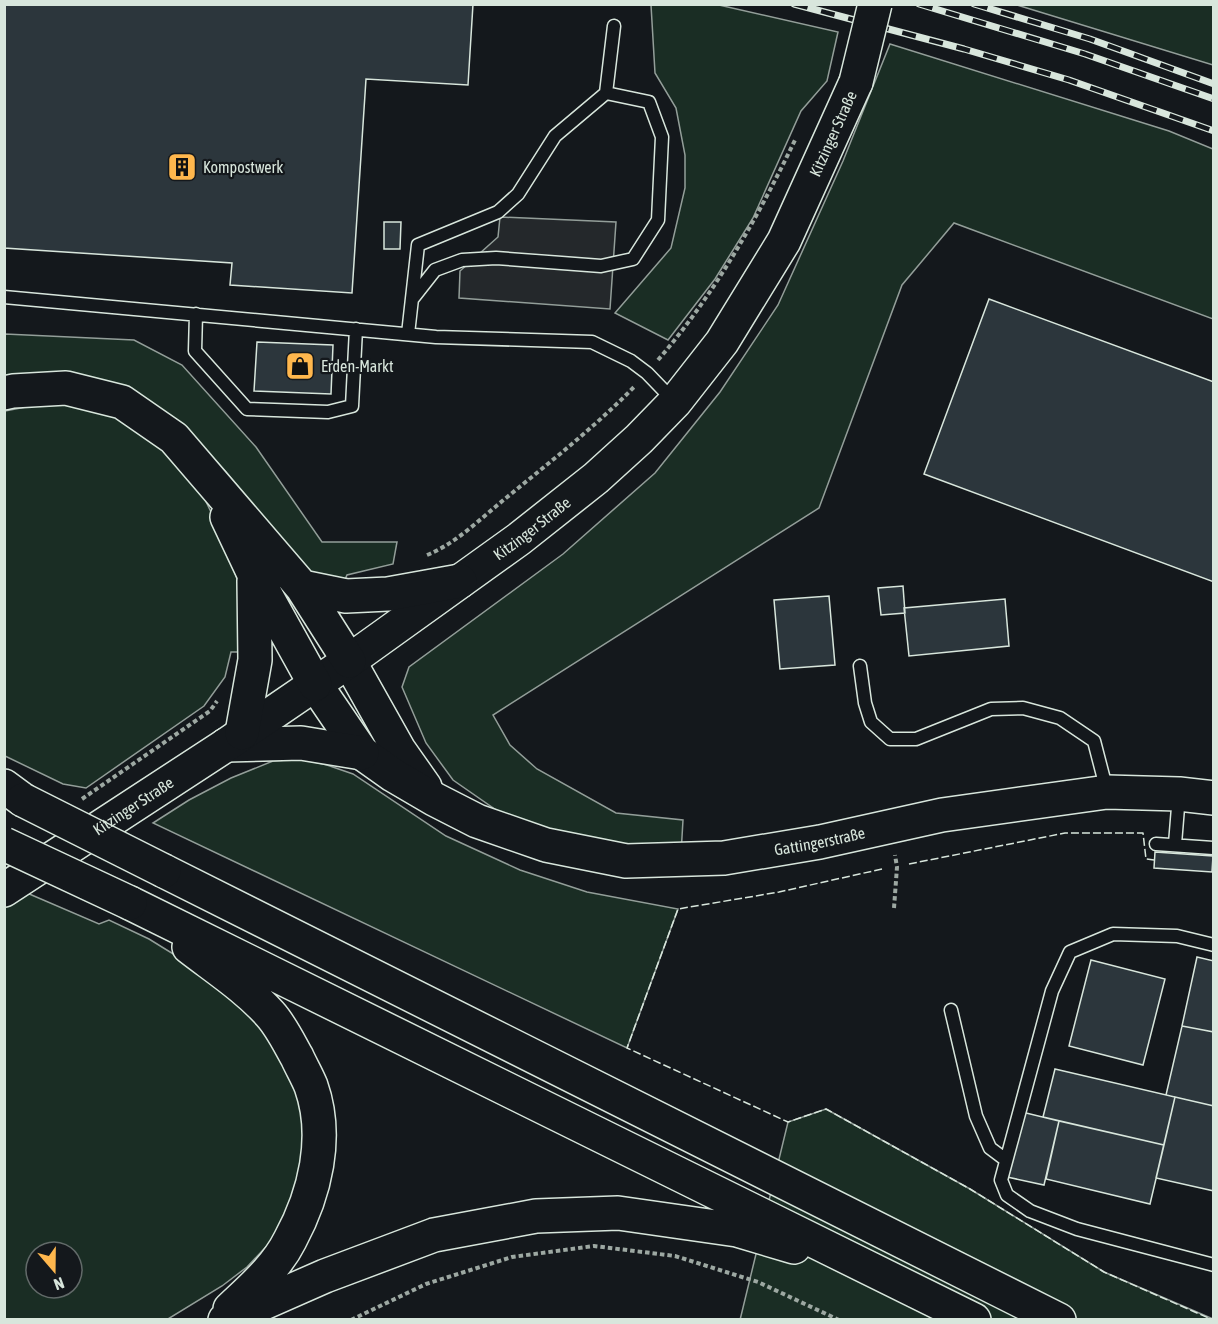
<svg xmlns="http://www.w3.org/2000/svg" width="1218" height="1324" font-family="'Asap Condensed',sans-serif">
  <rect width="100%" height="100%" fill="#14181c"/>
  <!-- green -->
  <path fill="#1a2d24" stroke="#939e99" stroke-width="1.5" fill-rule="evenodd" d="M651 5H719L838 32 827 81 801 111 753 218 715 279 668 340 615 313 671 248 685 188V155L676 108 655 73Z
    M1017 5H1213V65Z
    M890 44 1169 131 1213 149V319L954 223 902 285 819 508 493 715 510 745 537 769 616 813 683 820 681 854 549 836 502 814 453 780 426 743 402 687 409 667 563 554 655 473 720 392 778 305 843 161Z
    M5 334 134 340 182 365 256 447 322 542H397L393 564 347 575 344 582 307 571 226 472 185 427 5 378Z
    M36 405H70L110 415 144 432 171 453 201 491 219 529 243 595 246 652H231L225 677 204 706 86 788 63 784 5 756V411Z
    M301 759 327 765 353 774 446 836 520 870 587 892 678 909 627 1048 153 823 189 800 231 778 273 761Z
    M27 893 99 924 109 920 149 939 235 992 295 1064 309 1153 278 1234 247 1267 222 1286 168 1319H5V902ZM36 1252H72V1288H36Z
    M826 1109 970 1189 1104 1272 1213 1319 740 1320 788 1122Z"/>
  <!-- parking -->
  <path fill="#24282b" stroke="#939e99" stroke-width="1.5" d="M500 217 616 222 610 309 459 298 460 271 498 237Z"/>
  <!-- building -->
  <path fill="#2c363c" stroke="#d8e6dc" stroke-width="1.5" d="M4 4H473L468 85 366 79 352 293 230 285 232 263 4 248Z
    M384 222H401L400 249H384Z
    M989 299 1214 382V582L924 474Z
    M257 342 333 345 331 394 254 391Z
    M903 586 905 613 881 615 878 588Z
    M829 596 835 665 780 669 774 600Z
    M1005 599 1009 646 909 656 904 608Z
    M1155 852 1213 856 1212 872 1154 868Z
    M1197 957 1214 961V1032L1182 1026Z
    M1091 960 1165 979 1143 1065 1069 1046Z
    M1182 1026 1214 1032V1106L1166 1095Z
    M1055 1069 1175 1097 1164 1145 1043 1117Z
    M1175 1097 1214 1106V1191L1156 1178Z
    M1022 1112 1059 1121 1044 1185 1007 1177Z
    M1059 1121 1164 1145 1150 1204 1046 1179Z"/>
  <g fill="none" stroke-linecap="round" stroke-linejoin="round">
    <!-- lane casing -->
    <g stroke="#d8e6dc" stroke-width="15">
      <path id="lane" d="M4 297 436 337 592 342 631 361 647 373 674 401
        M413 298 435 270 462 260 496 258 601 266 633 259 658 220 662 137 649 102 606 93
        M196 314 195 351 247 409 328 412 352 406 356 329
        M408 334 418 245 498 212 518 194 555 136 606 93 614 26
        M860 666 865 703 871 722 890 739H916L991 709 1023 708 1060 718 1094 741 1107 791
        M1156 844 1213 848
        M1175 844 1179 795
        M1214 945 1177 936 1113 934 1070 952 1052 991 1001 1180 1007 1195 1030 1211 1077 1229 1214 1265
        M951 1010 976 1116 990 1148 1006 1160"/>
    </g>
    <!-- secondary casing -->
    <g stroke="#d8e6dc" stroke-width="36">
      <g id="secondary">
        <path d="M349 661 399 750 425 787"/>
        <path id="s1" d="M315 684 362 753 393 775 434 799 477 821 546 845 626 861 724 858 820 842 942 815 1107 792 1179 794 1214 798"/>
        <path d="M226 745 301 743 362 753"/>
        <path id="s2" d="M4 890 226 745 349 661 519 539 596 478 639 439 675 402 722 342 784 241 856 82"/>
      </g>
    </g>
    <!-- highway casing -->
    <g stroke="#d8e6dc" stroke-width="36">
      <path id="highway" d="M4 393 13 391 66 388 122 402 174 438 302 587 349 661
        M227 517 254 574 315 684
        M302 587 346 596 388 594 460 581
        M242 733 255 660 254 581
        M4 786 23 800
        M164 871 1059 1320
        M130 903 974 1320
        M189 947C216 968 247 988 270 1014 281 1026 289 1043 297 1057 301 1066 307 1076 311 1086 329 1137 315 1194 290 1240 276 1268 252 1288 230 1309
        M225 1320 325 1276 434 1235 536 1216 618 1213 737 1230 794 1247"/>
    </g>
    <!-- path -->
    <path stroke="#9da8a2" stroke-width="4" stroke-dasharray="4.5 3" stroke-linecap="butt" d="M658 360C715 294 758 217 796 138
      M427 555C457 543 481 518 506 498 550 462 595 427 635 386
      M82 799 210 711 217 701
      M894 908 897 867 895 855
      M351 1320 426 1284 512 1257 594 1246 675 1256 758 1282 839 1320"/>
    <!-- lane -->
    <use href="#lane" stroke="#14181c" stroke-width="12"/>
    <!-- secondary -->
    <use href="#secondary" stroke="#14181c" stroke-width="33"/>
    <!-- highway -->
    <use href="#highway" stroke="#14181c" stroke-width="33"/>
    <!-- rail casing -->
    <g stroke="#d8e6dc" stroke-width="7">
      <path id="rail" d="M794 4 964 49 1069 80 1214 131
        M919 4 1085 54 1214 99
        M974 4 1090 39 1214 84"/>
    </g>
    <!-- rail -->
    <use href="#rail" stroke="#14181c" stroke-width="4.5" stroke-dasharray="14" stroke-linecap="butt"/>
    <!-- secondary-bridge casing -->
    <g stroke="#d8e6dc" stroke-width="36" stroke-linecap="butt">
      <path id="secondary-bridge" d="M856 82 875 4"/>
    </g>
    <!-- highway-bridge casing -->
    <g stroke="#d8e6dc" stroke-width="36" stroke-linecap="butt">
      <path id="highway-bridge" d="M23 800 164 871
        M4 844 130 903"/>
    </g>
    <!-- secondary-bridge -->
    <use href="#secondary-bridge" stroke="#14181c" stroke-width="33"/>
    <!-- highway-bridge -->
    <use href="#highway-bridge" stroke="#14181c" stroke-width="33"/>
    <!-- fence -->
    <path stroke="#d8e6dc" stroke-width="1.5" stroke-dasharray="8 3" stroke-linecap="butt" d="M909 864 1065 833H1143L1146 859 1154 860
      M882 869 779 892 678 909 627 1048 788 1122 826 1109 970 1189 1104 1272 1213 1320"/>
  </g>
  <!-- icons -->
  <defs>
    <g id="building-square" transform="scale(1.5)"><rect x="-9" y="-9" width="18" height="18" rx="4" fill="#ffb74d" stroke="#14181c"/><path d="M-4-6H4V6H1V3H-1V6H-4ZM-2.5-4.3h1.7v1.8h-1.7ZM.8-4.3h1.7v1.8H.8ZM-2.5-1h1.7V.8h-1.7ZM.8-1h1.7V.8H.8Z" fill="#111"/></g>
    <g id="shop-square" transform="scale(1.5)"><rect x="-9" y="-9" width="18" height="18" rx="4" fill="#ffb74d" stroke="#14181c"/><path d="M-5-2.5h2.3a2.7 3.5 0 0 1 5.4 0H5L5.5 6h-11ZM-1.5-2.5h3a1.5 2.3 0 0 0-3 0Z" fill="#111"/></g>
  </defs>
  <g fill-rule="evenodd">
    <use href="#building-square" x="182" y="167"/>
    <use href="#shop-square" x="300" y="366"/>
  </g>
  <g text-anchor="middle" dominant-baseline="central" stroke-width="4.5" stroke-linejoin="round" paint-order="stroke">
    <!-- street labels -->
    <g font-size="16" fill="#d8e6dc" stroke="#14181c">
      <text stroke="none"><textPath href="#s2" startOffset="1144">Kitzinger Straße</textPath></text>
      <text stroke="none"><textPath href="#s2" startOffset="640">Kitzinger Straße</textPath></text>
      <text stroke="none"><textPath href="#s2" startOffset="154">Kitzinger Straße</textPath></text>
      <text stroke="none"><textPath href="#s1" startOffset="567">Gattingerstraße</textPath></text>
    </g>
    <!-- poi labels -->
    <g font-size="16" fill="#d8e6dc" stroke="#14181c" text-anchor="start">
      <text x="203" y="167">Kompostwerk</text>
      <text x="321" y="366">Erden-Markt</text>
    </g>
  </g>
  <!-- border -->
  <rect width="1218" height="1324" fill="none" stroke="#d8e6dc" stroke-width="12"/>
  <!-- north arrow -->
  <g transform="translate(54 1270) rotate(160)"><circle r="28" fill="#14181c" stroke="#626a69" stroke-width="1.5"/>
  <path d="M0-4.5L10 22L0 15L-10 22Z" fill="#ffb74d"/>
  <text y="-9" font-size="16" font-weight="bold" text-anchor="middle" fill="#d8e6dc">N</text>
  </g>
</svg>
